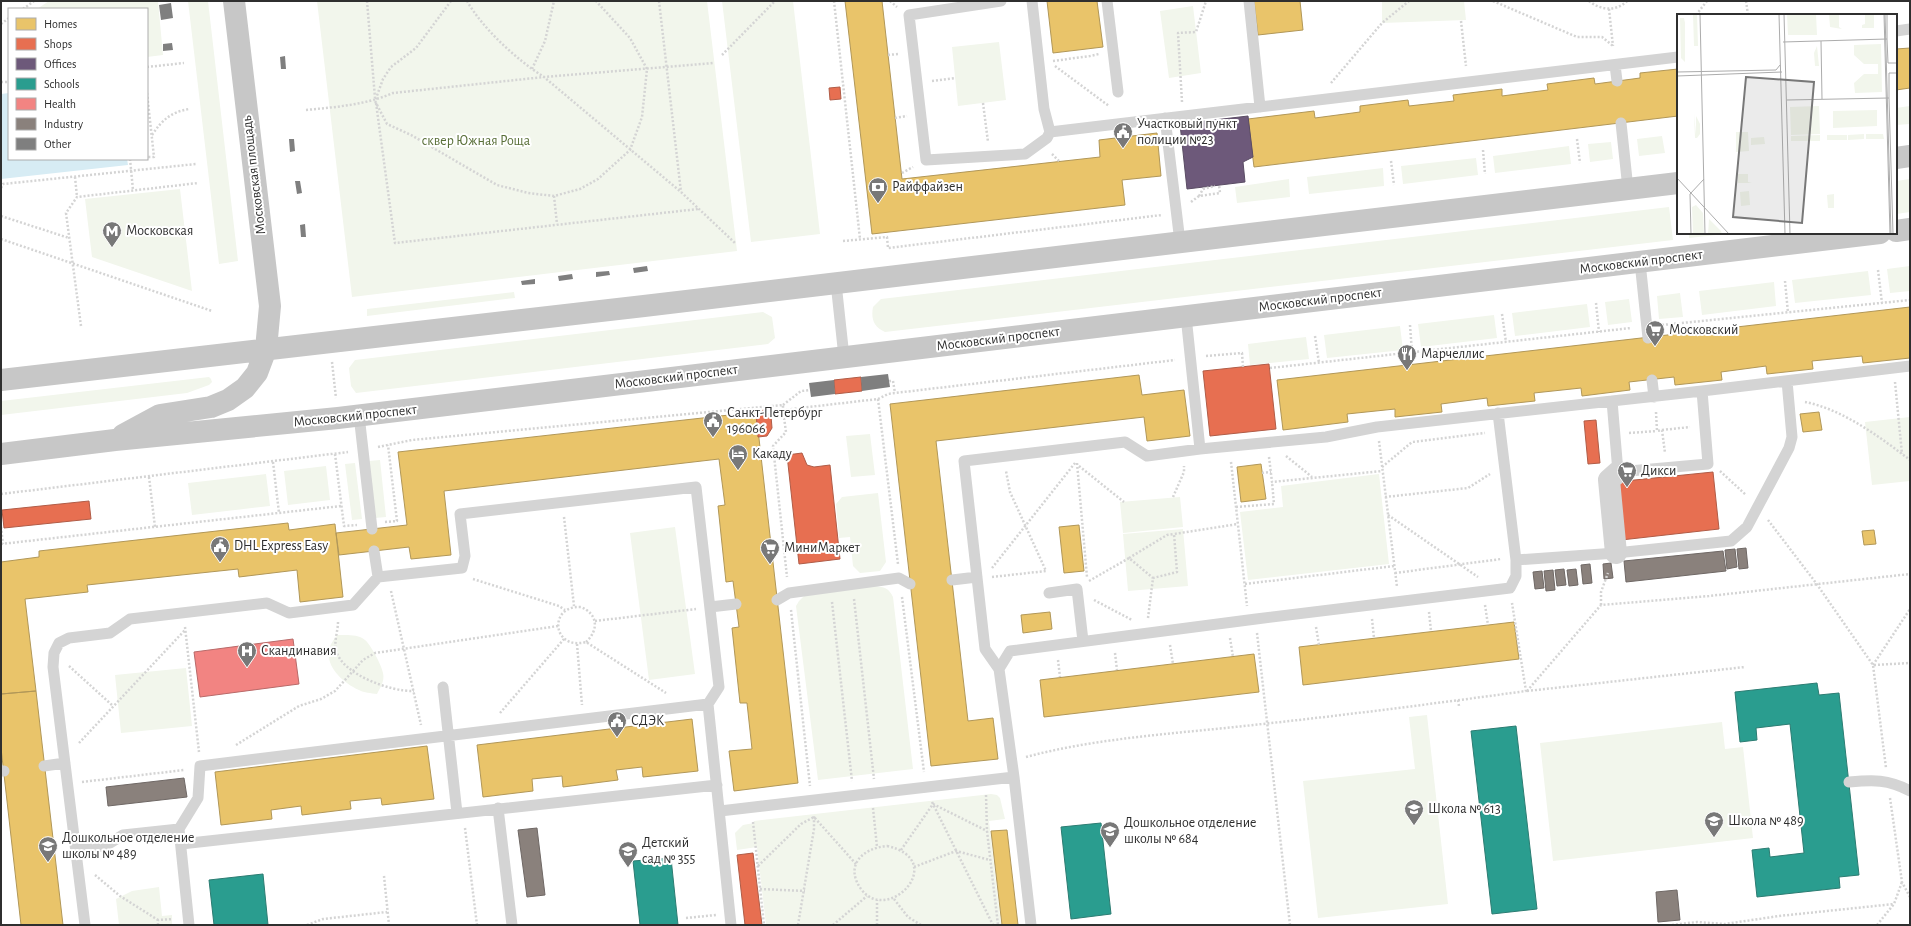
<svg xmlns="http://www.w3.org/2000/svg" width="1911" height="926" font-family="'Alegreya Sans',sans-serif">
  <rect width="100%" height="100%" fill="#fff"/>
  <!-- green -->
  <path fill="#f2f6ec" d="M49 1H158L163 55 147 57V9H37Z
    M188 1H208L238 261 219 264Z
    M317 1H707L737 251 352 297Z
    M722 1H793L820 234 751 242Z
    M1382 1H1464L1466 20 1382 23Z
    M1193 6 1201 73 1169 78 1160 11Z
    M999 42 1006 100 958 106 952 47Z
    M1910 106V124L1896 125V108Z
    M1662 136 1665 153 1639 156 1637 139Z
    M1611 142 1613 159 1590 162 1588 144Z
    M1569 146 1571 164 1495 173 1493 156Z
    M1476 158 1478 175 1403 184 1401 166Z
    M1383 168 1384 186 1309 194 1307 177Z
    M1289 179 1290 197 1237 203 1235 187Z
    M1910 179V212L1896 214V181Z
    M180 189 192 291 92 257 85 199Z
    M1669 207 1673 240 885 332C873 327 871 318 873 307L881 299Z
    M1689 233H1734L1689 238Z
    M1910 266V291L1890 293 1887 269Z
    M1868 271 1871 295 1795 303 1792 280Z
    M1774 282 1776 306 1702 315 1699 291Z
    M514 292 515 298 367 316V309Z
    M1680 293 1683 317 1659 319 1657 296Z
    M1629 299 1632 322 1608 325 1605 302Z
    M1587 304 1590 327 1515 336 1512 313Z
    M763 312 772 317 775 338 768 344 356 393 351 386 349 368 355 360Z
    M1494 315 1497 338 1421 347 1418 324Z
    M1400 326 1403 350 1327 358 1324 335Z
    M1306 337 1309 359 1250 365 1248 344Z
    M209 377 211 379 212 382 209 385 187 393 1 415V401Z
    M1910 417V481L1872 485 1865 422Z
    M870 434 875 475 851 477 846 436Z
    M380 460 386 517 375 518 369 461Z
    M355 463 362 519 352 520 345 464Z
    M326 466 330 500 288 505 284 471Z
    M266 474 270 506 192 515 188 483Z
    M1379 474 1389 564 1248 580 1240 512 1283 507 1281 486Z
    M878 493 886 562 880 571 860 573 853 566 850 537 839 538 836 504 842 497Z
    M1180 497 1183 527 1123 533 1120 502Z
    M675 527 695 674 649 680 630 533Z
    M1183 529 1188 586 1128 591 1123 534Z
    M875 586C884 587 889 588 893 597L913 769 818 780 796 606 799 601 804 596Z
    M338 635C347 635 358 634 365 640 371 645 382 666 383 673 385 681 380 688 377 694 371 693 364 693 359 690 337 680 316 656 338 635Z
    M186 668 192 726 121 733 115 675Z
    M1427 715 1448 904 1318 918 1303 781 1415 769 1409 717Z
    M1722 722 1725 749 1743 747 1753 838 1553 861 1540 743Z
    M991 794 997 795 1000 798 1005 819 989 821 1001 925H766L757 847 737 850 735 833 743 825 754 823V821Z
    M159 887 162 916 172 915V925H119L116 899 132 891Z"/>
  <!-- water -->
  <path fill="#d7ecf4" d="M9 93V159H127L128 165 1 179V94Z"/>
  <!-- homes -->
  <path fill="#e9c46a" stroke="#b19758" d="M845 1H882L902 179 1100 157 1099 140 1157 133 1161 176 1122 180 1125 205 872 234Z
    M1047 1H1097L1103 47 1053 53Z
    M1254 1H1300L1303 30 1258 35Z
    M1910 48V88L1896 90V49Z
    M1678 69V116L1254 167 1248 119 1314 111 1315 118 1360 112V106L1408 100 1409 106 1454 101 1453 95 1502 89V96L1548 90 1547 84 1594 78 1595 84 1640 78V73Z
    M1910 307V358L1863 363 1862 356 1812 361 1813 369 1767 374 1766 366 1721 372 1722 380 1675 385 1674 377 1629 382 1630 390 1582 396 1581 388 1534 393 1535 401 1488 406 1487 398 1441 404 1442 412 1395 417V409L1347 414 1348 422 1283 430 1277 380Z
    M1139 375 1142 395 1184 390 1190 436 1147 441 1144 417 936 441 968 721 993 718 998 759 931 766 890 404Z
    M756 412 798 783 734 791 729 751 752 749 747 703H740L732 628 739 627 733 581 726 582 718 506 725 505 719 459 444 491 451 555 411 559 409 547 339 555 336 533 407 525 398 452Z
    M1819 412 1822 430 1803 432 1800 414Z
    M1261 464 1266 499 1241 502 1237 467Z
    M288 523 289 530 335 524 343 597 300 602 297 570 239 577 238 569 87 585 88 592 25 599 36 691 1 694V562L39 557V551Z
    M1079 525 1084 571 1064 573 1059 527Z
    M1874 530 1876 544 1864 545 1862 531Z
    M1050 612 1052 629 1023 633 1021 615Z
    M1514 622 1519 659 1303 685 1299 647Z
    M1254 654 1259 692 1044 717 1040 680Z
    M36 691 63 925H21L1 748V694Z
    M692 719 698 771 643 777 642 767 616 770 618 780 563 787 562 776 532 779 533 791 483 797 477 745Z
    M427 746 434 799 382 805 381 798 350 801 351 809 302 815 301 806 271 810 272 819 221 825 215 772Z
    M1007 830 1018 925H1002L991 831Z"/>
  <!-- shops -->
  <path fill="#e76f51" stroke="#b05c47" d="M840 87 841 99 830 100 829 88Z
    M1269 364 1276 429 1210 436 1203 371Z
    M861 377 862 391 835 394 834 380Z
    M764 410 771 416 772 428 767 436 758 437 756 412Z
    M1596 420 1600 463 1588 464 1584 421Z
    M802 453 807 465 814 467 830 465 840 559 799 564 787 455Z
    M1713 472 1719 529 1621 540 1615 482Z
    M89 501 91 519 4 528 2 510Z
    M753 853 762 925H745L737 855Z"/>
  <!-- offices -->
  <path fill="#6d597a" stroke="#5a4c64" d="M1248 116 1253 157 1243 162 1245 182 1187 189 1180 124Z"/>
  <!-- schools -->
  <path fill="#2a9d8f" stroke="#2c7c72" d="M1817 683 1819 695 1839 693 1859 875 1839 877 1840 888 1757 897 1752 850 1769 848 1770 857 1804 853 1790 724 1756 728 1757 740 1740 742 1735 692Z
    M1516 726 1537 909 1492 914 1471 731Z
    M1101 823 1111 914 1071 919 1061 827Z
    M671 858 678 925H640L633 861Z
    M263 874 268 925H214L209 880Z"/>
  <!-- health -->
  <path fill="#f28482" stroke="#b86a69" d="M293 639 299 684 200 697 194 652Z"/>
  <!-- industry -->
  <path fill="#8a817c" stroke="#6f6865" d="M1746 548 1748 568 1739 569 1737 549Z
    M1735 549 1737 567 1727 569 1725 550Z
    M1723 551 1726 571 1626 582 1624 561Z
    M1611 563 1613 578 1604 579 1603 564Z
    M1590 564 1592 583 1583 584 1581 565Z
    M1564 569 1566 585 1557 586 1555 570Z
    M1576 569 1578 585 1569 586 1567 570Z
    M1553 570 1555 590 1546 591 1544 571Z
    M1542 571 1544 588 1535 589 1533 572Z
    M184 778 187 797 108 806 106 787Z
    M537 828 545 895 527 897 518 830Z
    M1677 890 1680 920 1658 922 1656 892Z"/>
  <!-- building -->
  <path fill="#7f7f7f" d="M171 3 173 18 161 20 159 5Z
    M172 43 173 50 163 51V44Z
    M285 56 286 69H281L280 57Z
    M289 139H294L295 151 290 152Z
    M295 181H300L302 193 297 194Z
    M305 224 306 237H301L300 225Z
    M647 266 648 271 634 273 633 268Z
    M609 271 610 275 596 277V272Z
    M572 274 573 279 559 281 558 276Z
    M535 279V284L522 285 521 281Z
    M888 374 890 387 862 391 861 377Z
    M834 380 835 394 811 397 809 383Z"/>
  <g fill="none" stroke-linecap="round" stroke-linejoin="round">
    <!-- path -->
    <path stroke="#d4d4d4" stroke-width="2.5" stroke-dasharray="2 2" stroke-linecap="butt" d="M367 1 375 98
      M451 1 416 48 391 67 383 79 375 101 387 124 411 135 497 185 528 193 554 196 580 189 598 179 630 150 642 117 647 69 630 38 596 1
      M467 1C483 29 517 60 544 77L681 192 736 244
      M659 1 681 192
      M834 1 860 239
      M890 1 897 7
      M1493 1 1577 37H1602L1613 46
      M1589 1C1600 10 1616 12 1627 1
      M1746 1 1748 15
      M23 9 34 1
      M1609 9 1613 46
      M1696 15 1707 1
      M1461 21 1466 66
      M1 24 9 18
      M722 55 775 1
      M888 55 898 54
      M1053 61 1090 56 1099 54
      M1055 66 1109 106
      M147 67 184 63
      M532 69 545 41 554 1
      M932 81 955 78
      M1 82H9
      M1331 83 1382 23 1409 1
      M147 93 154 157H147
      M1182 102 1178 33 1196 32 1206 1
      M376 103 395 243 698 209
      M983 103 988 142
      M306 110C336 107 365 105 393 93L544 77 714 63
      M895 118 907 116
      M152 135C162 120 171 112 189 109
      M1577 139 1580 163
      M1483 150 1485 174
      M1052 154 1060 162
      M130 159 133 190
      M1391 161 1394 185
      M902 173 913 167
      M75 177 77 197
      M1 188 3 184 196 164
      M554 196 557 224
      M1199 196 1203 189 1215 186
      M1191 202 1199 196 1220 193 1219 185
      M1 216 69 238
      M1 239 212 311
      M843 241 887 237 888 248 1162 215
      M1878 270 1882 303
      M1785 281 1788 313
      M1596 303 1599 332
      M1502 314 1506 342
      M1410 325 1412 353
      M1662 325 1910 300
      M81 326 66 213 77 197 198 183
      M1315 336 1319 363
      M1206 356 1242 353 1243 367
      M332 362 336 398
      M1270 368 1631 328
      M889 381H893L895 393
      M1895 382 1902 454
      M878 399 898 564
      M1805 402C1842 409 1880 437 1910 460
      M783 405 801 391 810 390
      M783 410 786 432 773 446 787 577
      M1656 412 1657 431 1662 430 1665 453
      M1662 430 1690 427
      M1629 433 1657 431
      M1379 441 1397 587
      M378 447 412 440 783 405V410L878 399 888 394 895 393 1175 360
      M335 454 344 526 357 525
      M1286 456 1312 477
      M1269 457 1272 482 1382 471
      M273 462 279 513
      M1231 462 1247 606
      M1077 463 1087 577
      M1079 466 1124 502
      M1382 467 1412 442 1485 433
      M1720 471 1746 495
      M1262 473 1271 472
      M149 477 155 527
      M1 494 348 452
      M1173 497 1184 472V466
      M1385 497 1468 488 1490 474
      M1236 507 1274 504 1272 482
      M1388 515 1478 577
      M564 517 574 606
      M1768 520 1816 583 1873 665 1886 768
      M385 522 397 521 388 445
      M1 527 3 544
      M1 544 341 506
      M1129 558 1167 535 1174 534
      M992 568 1075 463
      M1395 573 1501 559
      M992 577 1046 571 1010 492 1006 471
      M473 579 559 606 565 610
      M1089 581 1129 558 1153 578
      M1245 584 1394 566
      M391 591 421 725
      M902 597 924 772
      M854 599 874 779
      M1094 600 1132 620
      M832 602 852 781
      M1485 605 1488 625
      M1601 605V592L1608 573
      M791 610 810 786
      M1429 612 1431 631
      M1148 618 1153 578 1177 572 1174 534 1238 524
      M1372 619 1374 638
      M595 621 696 609
      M338 622C338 631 334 640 336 650 341 674 391 692 414 691
      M185 627 199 752
      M1316 627 1319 645
      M1257 633 1290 925
      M1230 638 1233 657
      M586 642C599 630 598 614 581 607 548 605 552 651 586 642L666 693
      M577 644 582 705
      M1170 645 1173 664
      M1115 653 1117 670
      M1058 660 1060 677
      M1873 665 1910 609
      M1874 665 1910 663
      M69 666 113 706
      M1527 691 1601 605 1709 596 1910 574
      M1527 691 1745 667
      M1458 700 1459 706
      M500 713 564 639
      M79 743 185 630
      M236 745 299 706 321 699 335 691 363 660 375 653 558 626
      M1026 757C1097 738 1171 734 1244 726 1338 716 1432 704 1526 691L1512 603
      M82 782 184 770
      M986 795 987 831 998 925
      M1890 798 1902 882 1910 897
      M932 802 993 925
      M873 808 877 847
      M753 822 764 925
      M465 828 477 925
      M887 846C950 860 888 926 861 889 844 865 863 848 887 846Z
      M901 850 933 804 987 831
      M758 866 801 824 814 817 856 864
      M914 867 956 851 990 860
      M95 875 120 896 158 920
      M384 876 389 925
      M760 889 805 891
      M894 899 908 917 921 925
      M686 918 716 915
      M158 925V920L173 919
      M307 925 323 919 387 912
      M798 925 814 829V815
      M833 925 867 896
      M877 925V900
      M1672 925 1697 922 1725 924 1779 916 1894 904
      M1877 925 1894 904 1902 882"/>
    <!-- lane -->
    <path stroke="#d4d4d4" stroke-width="11" d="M1001 1 909 15 926 160 1025 154 1047 138 1050 132 1678 57
      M1032 1 1044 109 1050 132
      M1107 1 1118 92
      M1249 1 1260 107
      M1896 31 1910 29
      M1615 65 1617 81
      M1165 118 1180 242
      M1621 123 1628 189
      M1640 262 1648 338
      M836 283 844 357
      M1186 316 1200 449
      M1652 380 1654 397
      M1612 401 1618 472 1708 464 1702 391
      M1498 413 1516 560 1616 553 1731 541 1747 527 1789 448 1792 437 1787 381
      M359 415 372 529
      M378 577 462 568 465 556 460 514 696 487 719 687 708 704 731 925
      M952 580 977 577
      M1049 593 1077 589 1083 641
      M777 600 789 593 899 578 910 584
      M710 607 736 604
      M999 669 1010 651 1256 619 1510 588 1516 576V560
      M443 687 457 813
      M44 766 65 763
      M1 771H4
      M1849 782C1873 780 1888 779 1910 791
      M498 808 512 925
      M720 811 1014 777
      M181 844 717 785
      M76 849 105 846 123 835 179 829
      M85 925 53 667 54 653 59 643 69 638 110 633 130 619 267 603 289 613 353 605 378 577 374 551
      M189 925 179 829 198 798 200 766 708 704
      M1031 925 1014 777 999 669 985 649 964 461 1125 442 1147 456 1200 449 1326 437 1377 427 1702 391 1910 366"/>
    <!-- street -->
    <path stroke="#d4d4d4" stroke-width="22" d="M1616 553 1609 480 1618 472"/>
    <!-- primary -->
    <path stroke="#c7c7c7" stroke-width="22" d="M1896 158 1910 156
      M1896 231 1910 229
      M1 380 644 306 1678 183
      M123 435 160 415 211 407 228 400 245 388 257 373 266 349 270 306 234 1
      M1 454 115 440 338 418 1880 233"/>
  </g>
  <!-- icons -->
  <defs>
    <g id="civic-pin" transform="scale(1)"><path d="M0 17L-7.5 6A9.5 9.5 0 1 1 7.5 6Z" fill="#787878" stroke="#fff"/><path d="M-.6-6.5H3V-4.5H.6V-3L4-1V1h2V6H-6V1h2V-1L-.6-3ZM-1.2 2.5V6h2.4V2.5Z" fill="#fff"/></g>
    <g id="bank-pin" transform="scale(1)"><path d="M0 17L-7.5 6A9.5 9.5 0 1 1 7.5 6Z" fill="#787878" stroke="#fff"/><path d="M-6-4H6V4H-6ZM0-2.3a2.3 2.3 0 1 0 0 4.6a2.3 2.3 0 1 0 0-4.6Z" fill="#fff"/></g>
    <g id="metro-pin" transform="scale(1)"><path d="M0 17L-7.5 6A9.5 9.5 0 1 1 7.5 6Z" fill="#787878" stroke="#fff"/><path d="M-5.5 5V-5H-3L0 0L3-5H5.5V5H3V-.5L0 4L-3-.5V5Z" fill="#fff"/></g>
    <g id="supermarket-pin" transform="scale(1)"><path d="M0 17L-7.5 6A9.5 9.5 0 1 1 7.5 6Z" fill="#787878" stroke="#fff"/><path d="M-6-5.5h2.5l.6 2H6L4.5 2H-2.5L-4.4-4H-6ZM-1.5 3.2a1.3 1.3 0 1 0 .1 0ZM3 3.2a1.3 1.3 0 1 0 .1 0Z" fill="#fff"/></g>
    <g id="restaurant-pin" transform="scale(1)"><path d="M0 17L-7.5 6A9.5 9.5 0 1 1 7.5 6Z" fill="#787878" stroke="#fff"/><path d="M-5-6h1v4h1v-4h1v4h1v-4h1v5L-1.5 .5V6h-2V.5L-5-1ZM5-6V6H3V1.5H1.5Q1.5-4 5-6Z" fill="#fff"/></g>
    <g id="hotel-pin" transform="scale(1)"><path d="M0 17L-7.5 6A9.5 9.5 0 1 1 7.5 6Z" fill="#787878" stroke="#fff"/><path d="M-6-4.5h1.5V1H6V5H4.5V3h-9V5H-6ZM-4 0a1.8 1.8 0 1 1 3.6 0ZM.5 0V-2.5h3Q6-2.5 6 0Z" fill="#fff"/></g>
    <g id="hospital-pin" transform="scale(1)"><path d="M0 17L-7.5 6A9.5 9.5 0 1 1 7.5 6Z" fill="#787878" stroke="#fff"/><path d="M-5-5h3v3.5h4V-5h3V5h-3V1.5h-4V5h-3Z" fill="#fff"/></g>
    <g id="school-pin" transform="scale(1)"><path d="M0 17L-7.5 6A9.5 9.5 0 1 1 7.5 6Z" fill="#787878" stroke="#fff"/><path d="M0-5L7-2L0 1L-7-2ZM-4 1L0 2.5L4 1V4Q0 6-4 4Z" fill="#fff"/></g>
  </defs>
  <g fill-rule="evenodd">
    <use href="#civic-pin" x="1123" y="132"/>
    <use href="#bank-pin" x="878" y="187"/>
    <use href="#metro-pin" x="112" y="231"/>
    <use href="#supermarket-pin" x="1655" y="330"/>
    <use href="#restaurant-pin" x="1407" y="354"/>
    <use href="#civic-pin" x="713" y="421"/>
    <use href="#hotel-pin" x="738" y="454"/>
    <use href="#supermarket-pin" x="1627" y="471"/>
    <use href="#civic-pin" x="220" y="546"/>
    <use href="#supermarket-pin" x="770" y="548"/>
    <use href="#hospital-pin" x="247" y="651"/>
    <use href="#civic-pin" x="617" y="721"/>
    <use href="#school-pin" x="1414" y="809"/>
    <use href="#school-pin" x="1714" y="821"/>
    <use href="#school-pin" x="1110" y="831"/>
    <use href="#school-pin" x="48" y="846"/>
    <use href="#school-pin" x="628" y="851"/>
  </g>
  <g text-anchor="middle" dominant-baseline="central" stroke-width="4" stroke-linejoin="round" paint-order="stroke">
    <!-- poi labels -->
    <g font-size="14" fill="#2f2f2f" stroke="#fff" text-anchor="start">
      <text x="1137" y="124">Участковый пункт<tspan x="1137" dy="16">полиции №23</tspan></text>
      <text x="892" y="187">Райффайзен</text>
      <text x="126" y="231">Московская</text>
      <text x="1669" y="330">Московский</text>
      <text x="1421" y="354">Марчеллис</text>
      <text x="727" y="413">Санкт-Петербург<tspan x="727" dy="16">196066</tspan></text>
      <text x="752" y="454">Какаду</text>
      <text x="1641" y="471">Дикси</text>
      <text x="234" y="546">DHL Express Easy</text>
      <text x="784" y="548">МиниМаркет</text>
      <text x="261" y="651">Скандинавия</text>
      <text x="631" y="721">СДЭК</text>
      <text x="1428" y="809">Школа № 613</text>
      <text x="1728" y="821">Школа № 489</text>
      <text x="1124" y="823">Дошкольное отделение<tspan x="1124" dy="16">школы № 684</tspan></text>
      <text x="62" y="838">Дошкольное отделение<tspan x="62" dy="16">школы № 489</tspan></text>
      <text x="642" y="843">Детский<tspan x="642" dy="16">сад № 355</tspan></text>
    </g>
    <!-- park labels -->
    <g font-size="14" fill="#596f38" stroke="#fff">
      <text x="476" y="141">сквер Южная Роща</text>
    </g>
    <!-- street labels -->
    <g font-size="14" fill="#2f2f2f" stroke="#fff">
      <text transform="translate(254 175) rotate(-97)">Московская площадь</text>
      <text transform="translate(1641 262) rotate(-7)">Московский проспект</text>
      <text transform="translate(1320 300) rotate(-7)">Московский проспект</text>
      <text transform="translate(998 339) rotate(-7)">Московский проспект</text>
      <text transform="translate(676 377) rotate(-7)">Московский проспект</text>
      <text transform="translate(355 416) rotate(-6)">Московский проспект</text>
    </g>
  </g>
  <!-- overview -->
  <g transform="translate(1677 14)">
    <rect width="220" height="220" fill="#fff"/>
    <path d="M16 0H20L21 32H17ZM110 0H139L140 21H111ZM152 0H162V13L165 15 153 13ZM188 0H197V14H185V11L188 10ZM3 4H7L8 9V48L4 44ZM204 30 205 78 178 79 177 69 187 60H201V50H187L177 41V31ZM140 32 142 52H138L137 39ZM142 92 143 120 114 121 113 93ZM200 96V112L156 114V97ZM17 99 19 121V102L23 110V120L20 124H18ZM59 118H71L72 137 59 138ZM187 120V125L171 126V121ZM189 120H206L207 125H189ZM143 121V127H114V122ZM150 121H170V126H150ZM87 123 88 130 74 131V124ZM61 160H71V168L75 169H61ZM72 177 73 191 64 192 63 178ZM157 180V194H151L150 181ZM19 191 26 199 27 220H16L15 193ZM32 205 44 217 45 220H31Z" fill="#f2f6ec"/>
    <path fill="none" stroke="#acacac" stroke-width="1" d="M23 0 28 220M102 0 108 220M107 0 113 220M207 0 213 220M208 0 214 220M210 0V25M144 27 145 85M106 28 210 25 211 49H220M0 58 99 56 103 51M0 62 105 58M212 84 216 220M110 86 212 84V59H220M0 164 52 220M14 220 13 180 27 165"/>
    <path fill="#787878" fill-opacity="0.15" stroke="#787878" stroke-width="2" d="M69 63 137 68 125 209 56 203Z"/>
    <rect width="220" height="220" fill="none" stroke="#2f2f2f" stroke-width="2"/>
  </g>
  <!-- border -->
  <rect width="1911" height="926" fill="none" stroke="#2f2f2f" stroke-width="4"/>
  <!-- legend -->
  <rect x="8" y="8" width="140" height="152" fill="#ffffff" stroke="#acacac"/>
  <rect x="16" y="18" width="20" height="12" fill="#e9c46a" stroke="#acacac"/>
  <text x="44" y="28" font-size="12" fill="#2f2f2f">Homes</text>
  <rect x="16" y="38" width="20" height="12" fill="#e76f51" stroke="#acacac"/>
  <text x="44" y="48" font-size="12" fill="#2f2f2f">Shops</text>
  <rect x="16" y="58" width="20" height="12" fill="#6d597a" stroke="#acacac"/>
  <text x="44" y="68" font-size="12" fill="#2f2f2f">Offices</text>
  <rect x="16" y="78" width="20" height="12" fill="#2a9d8f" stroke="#acacac"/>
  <text x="44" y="88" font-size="12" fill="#2f2f2f">Schools</text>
  <rect x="16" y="98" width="20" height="12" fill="#f28482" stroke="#acacac"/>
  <text x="44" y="108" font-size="12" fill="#2f2f2f">Health</text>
  <rect x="16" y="118" width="20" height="12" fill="#8a817c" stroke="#acacac"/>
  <text x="44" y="128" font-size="12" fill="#2f2f2f">Industry</text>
  <rect x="16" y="138" width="20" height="12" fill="#7f7f7f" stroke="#acacac"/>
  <text x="44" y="148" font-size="12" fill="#2f2f2f">Other</text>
</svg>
